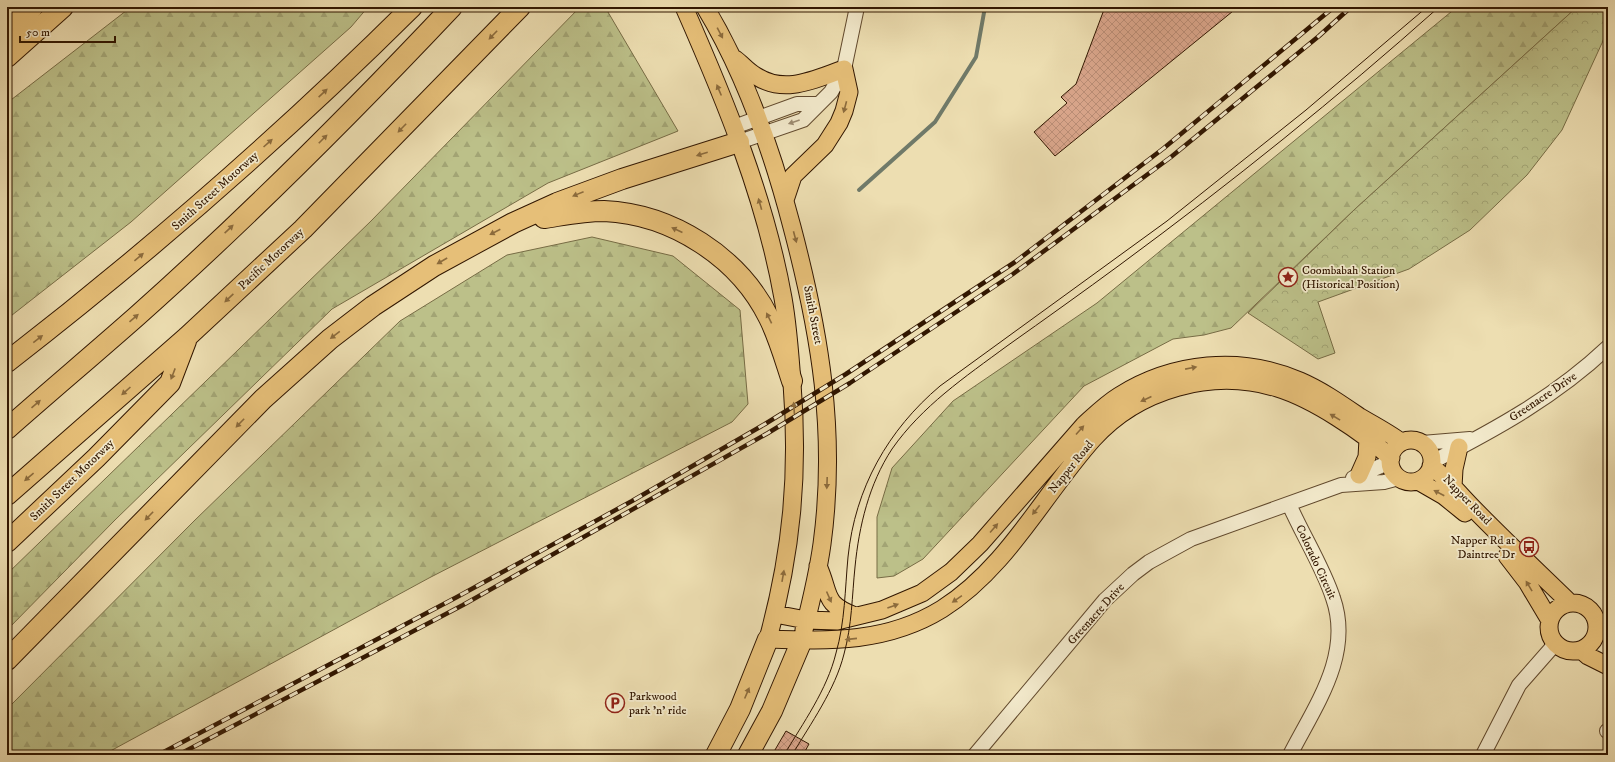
<svg xmlns="http://www.w3.org/2000/svg" width="1615" height="762" font-family="'IM FELL DW Pica',serif">
  <defs>
    <pattern id="forest-firs" width="22" height="20" patternUnits="userSpaceOnUse"><rect width="22" height="20" fill="#bcc089"/><path d="M5 1l3.5 6h-7zM16 11l3.5 6h-7z" fill="#a2a474"/></pattern>
    <pattern id="park-crowns" width="20" height="18" patternUnits="userSpaceOnUse"><rect width="20" height="18" fill="#bcc089"/><path d="M2 6a3 3 0 1 1 6 0M12 15a3 3 0 1 1 6 0" fill="none" stroke="#a2a474"/></pattern>
    <pattern id="building-cross-hatch" width="8" height="8" patternUnits="userSpaceOnUse"><rect width="8" height="8" fill="#dba78d"/><path d="M0 0l8 8M0 8l8-8" fill="none" stroke="#bc8f78"/></pattern>
  </defs>
  <rect width="100%" height="100%" fill="#eddeb1"/>
  <filter id="stains"><feTurbulence type="fractalNoise" baseFrequency=".005" numOctaves="4"/><feColorMatrix values="0 0 0 0 .2 0 0 0 0 .09 0 0 0 0 .02 0 0 0 .5 -.17"/></filter>
  <radialGradient id="worn" r=".72"><stop offset=".6" stop-color="#630" stop-opacity="0"/><stop offset="1" stop-color="#630" stop-opacity=".3"/></radialGradient>
  <!-- forest -->
  <path fill="url(#forest-firs)" stroke="#776c45" d="M131 7H368L351 27 131 222 7 319V103Z
    M580 7H605L678 131 548 183 332 309 115 520 7 630V574L371 221Z
    M1457 7H1577L1354 210 1231 328 1204 335 1173 339 1084 386 923 559 894 576 877 578V517L892 468 953 401 1097 303Z
    M592 237 673 256 740 310 748 404 732 422 429 578 103 755H7V709L194 521 400 321 507 255Z"/>
  <!-- park -->
  <path fill="url(#park-crowns)" stroke="#776c45" d="M1577 7H1608V30L1562 130 1527 175 1470 230 1409 269 1318 302 1335 353 1318 359 1248 313 1354 210Z"/>
  <g fill="none" stroke-linecap="round" stroke-linejoin="round">
    <!-- stream -->
    <path stroke="#707a69" stroke-width="4" d="M859 190 935 122 976 57 985 7"/>
  </g>
  <!-- building -->
  <path fill="url(#building-cross-hatch)" stroke="#321701" d="M1105 7H1238L1055 156 1034 132 1067 103 1061 97 1076 84Z
    M786 731 809 744 803 755H772Z"/>
  <g fill="none" stroke-linecap="round" stroke-linejoin="round">
    <!-- minor casing -->
    <g stroke="#61492d" stroke-width="16">
      <path id="minor" d="M734 127 797 104H819
        M739 142 803 120 831 92 844 69 857 7
        M1422 443 1470 439
        M1432 462C1496 429 1555 397 1608 347
        M1353 478 1390 462
        M1289 504C1302 534 1323 567 1333 598 1353 655 1315 706 1290 755
        M1607 731H1608
        M975 755 1105 600 1133 574 1149 562 1191 539 1341 485 1384 482 1399 478
        M1483 755 1519 685 1555 644"/>
    </g>
    <!-- major casing -->
    <g stroke="#321701" stroke-width="19">
      <path id="major" d="M684 7C725 100 765 197 783 298 788 326 790 354 792 383 799 473 792 551 768 639 830 641 887 643 942 609 1007 568 1043 495 1093 439 1138 389 1212 368 1277 388 1313 399 1363 432 1391 458
        M705 7C746 75 772 150 792 227 820 333 837 433 822 544 818 573 811 602 804 630
        M735 59C742 64 748 72 756 76 785 95 815 79 844 69L849 92 844 111 839 123 825 145 793 176 785 200
        M1390 461a21 21 0 1 1 42 0a21 21 0 1 1-42 0Z
        M1431 466C1447 478 1458 493 1472 507 1504 540 1537 571 1570 603
        M1359 475 1367 457 1368 439
        M1418 481 1444 496 1465 513
        M1453 487 1454 469 1459 447
        M1507 556 1527 582 1549 619
        M818 566C831 595 822 603 855 616
        M1549 627a24 24 0 1 1 48 0a24 24 0 1 1-48 0Z
        M775 614 806 620 837 621 882 610 922 593 951 572 980 544 1084 425C1095 415 1106 404 1119 396 1173 362 1241 355 1300 381 1321 390 1341 404 1360 417 1374 425 1389 433 1401 442
        M1581 650 1588 656 1608 666"/>
    </g>
    <!-- highway casing -->
    <g stroke="#321701" stroke-width="22">
      <path id="highway" d="M7 31 33 7
        M7 57 63 7
        M544 218C564 215 583 211 604 211 672 214 739 257 769 318 779 338 785 360 792 381
        M7 362C149 252 284 134 412 7
        M7 429C50 391 94 354 137 316 247 218 351 114 452 7
        M7 495 187 337 303 229 520 7
        M7 542 96 458 170 383 186 341
        M7 660 263 399 330 339 373 306 434 266 513 223 557 203 622 179 739 142
        M716 755 740 709 768 639
        M748 755 772 711 802 640"/>
    </g>
    <!-- minor -->
    <use href="#minor" stroke="#f3eacc" stroke-width="14"/>
    <!-- major -->
    <use href="#major" stroke="#e6bf78" stroke-width="17"/>
    <!-- highway -->
    <use href="#highway" stroke="#e6bf78" stroke-width="20"/>
    <!-- tram -->
    <path stroke="#321701" stroke-width="1" d="M784 755C803 723 827 690 836 653 845 622 845 589 848 557 855 488 888 430 940 386L1167 221 1306 110 1427 7
      M792 755C811 723 835 690 844 654 852 625 852 596 855 567 859 526 869 484 892 449 922 406 965 377 1007 346 1045 319 1083 292 1121 264 1231 183 1337 98 1439 7"/>
    <!-- rail casing -->
    <g stroke="#321701" stroke-width="4.5">
      <path id="rail" d="M158 755 457 597 632 501 765 424 846 374 1015 262 1164 148 1334 7
        M178 755 463 605 768 433 850 383 1013 274 1171 157 1319 36 1351 7"/>
    </g>
    <!-- rail -->
    <use href="#rail" stroke="#f3eacc" stroke-width="3" stroke-dasharray="9" stroke-linecap="butt"/>
  </g>
  <!-- one-way arrows -->
  <defs><path id="oneway-solid" d="M-6-.8H1V-3.2L6.5 0L1 3.2V.8H-6Z"/></defs>
  <g fill="#8c6b3c">
    <use href="#oneway-solid" transform="translate(720 33) rotate(62)"/>
    <use href="#oneway-solid" transform="translate(493 35) rotate(134)"/>
    <use href="#oneway-solid" transform="translate(719 90) rotate(-113)"/>
    <use href="#oneway-solid" transform="translate(323 93) rotate(-43)"/>
    <use href="#oneway-solid" transform="translate(845 107) rotate(105)"/>
    <use href="#oneway-solid" transform="translate(402 128) rotate(134)"/>
    <use href="#oneway-solid" transform="translate(323 139) rotate(-45)"/>
    <use href="#oneway-solid" transform="translate(268 143) rotate(-42)"/>
    <use href="#oneway-solid" transform="translate(702 154) rotate(163)"/>
    <use href="#oneway-solid" transform="translate(578 194) rotate(158)"/>
    <use href="#oneway-solid" transform="translate(760 204) rotate(-106)"/>
    <use href="#oneway-solid" transform="translate(229 229) rotate(-43)"/>
    <use href="#oneway-solid" transform="translate(677 230) rotate(-155)"/>
    <use href="#oneway-solid" transform="translate(495 232) rotate(153)"/>
    <use href="#oneway-solid" transform="translate(795 237) rotate(75)"/>
    <use href="#oneway-solid" transform="translate(139 257) rotate(-40)"/>
    <use href="#oneway-solid" transform="translate(442 261) rotate(150)"/>
    <use href="#oneway-solid" transform="translate(229 298) rotate(137)"/>
    <use href="#oneway-solid" transform="translate(134 318) rotate(-41)"/>
    <use href="#oneway-solid" transform="translate(769 318) rotate(-116)"/>
    <use href="#oneway-solid" transform="translate(335 335) rotate(143)"/>
    <use href="#oneway-solid" transform="translate(38 339) rotate(-38)"/>
    <use href="#oneway-solid" transform="translate(1191 368) rotate(-11)"/>
    <use href="#oneway-solid" transform="translate(173 374) rotate(111)"/>
    <use href="#oneway-solid" transform="translate(126 391) rotate(138)"/>
    <use href="#oneway-solid" transform="translate(1146 399) rotate(155)"/>
    <use href="#oneway-solid" transform="translate(36 404) rotate(-41)"/>
    <use href="#oneway-solid" transform="translate(794 408) rotate(-94)"/>
    <use href="#oneway-solid" transform="translate(1335 417) rotate(-149)"/>
    <use href="#oneway-solid" transform="translate(240 423) rotate(134)"/>
    <use href="#oneway-solid" transform="translate(1080 430) rotate(-48)"/>
    <use href="#oneway-solid" transform="translate(29 477) rotate(140)"/>
    <use href="#oneway-solid" transform="translate(827 483) rotate(92)"/>
    <use href="#oneway-solid" transform="translate(1439 493) rotate(-152)"/>
    <use href="#oneway-solid" transform="translate(1036 510) rotate(128)"/>
    <use href="#oneway-solid" transform="translate(149 516) rotate(134)"/>
    <use href="#oneway-solid" transform="translate(994 528) rotate(-49)"/>
    <use href="#oneway-solid" transform="translate(783 576) rotate(-80)"/>
    <use href="#oneway-solid" transform="translate(1529 586) rotate(-121)"/>
    <use href="#oneway-solid" transform="translate(829 597) rotate(66)"/>
    <use href="#oneway-solid" transform="translate(957 599) rotate(145)"/>
    <use href="#oneway-solid" transform="translate(893 606) rotate(-20)"/>
    <use href="#oneway-solid" transform="translate(851 639) rotate(174)"/>
    <use href="#oneway-solid" transform="translate(747 693) rotate(-67)"/>
  </g>
  <use fill="#9c8b71" href="#oneway-solid" transform="translate(794 122) rotate(161)"/>
  <!-- icons -->
  <defs>
    <g id="sight-ring" transform="scale(1)"><circle r="9.5" fill="#f3eacc" stroke="#8f2418" stroke-width="1.5"/><path d="M0-6L1.8-2.2L6-1.7L2.9 1.2L3.7 5.4L0 3.3L-3.7 5.4L-2.9 1.2L-6-1.7L-1.8-2.2Z" fill="#8f2418"/></g>
    <g id="bus-ring" transform="scale(1)"><circle r="9.5" fill="#f3eacc" stroke="#8f2418" stroke-width="1.5"/><path d="M-5-6H5V4H4V6H2V4H-2V6H-4V4H-5ZM-3.5-4V0h7V-4ZM-3.5 1.2v1.5H-2V1.2ZM2 1.2v1.5H3.5V1.2Z" fill="#8f2418"/></g>
    <g id="parking-ring" transform="scale(1)"><circle r="9.5" fill="#f3eacc" stroke="#8f2418" stroke-width="1.5"/><path d="M-3.5-5.5H1a3.5 3.5 0 0 1 0 7H-1V5.5H-3.5ZM-1-3.4V-.6H.8a1.4 1.4 0 0 0 0-2.8Z" fill="#8f2418"/></g>
  </defs>
  <g fill-rule="evenodd">
    <use href="#sight-ring" x="1288" y="277"/>
    <use href="#bus-ring" x="1529" y="547"/>
    <use href="#parking-ring" x="615" y="703"/>
  </g>
  <g text-anchor="middle" dominant-baseline="central" stroke-width="3.5" stroke-linejoin="round" paint-order="stroke">
    <!-- street labels -->
    <g font-size="12" fill="#321701" stroke="#f3eacc">
      <text transform="translate(215 191) rotate(-42)">Smith Street Motorway</text>
      <text transform="translate(271 259) rotate(-43)">Pacific Motorway</text>
      <text transform="translate(813 315) rotate(79)">Smith Street</text>
      <text transform="translate(1543 397) rotate(-34)">Greenacre Drive</text>
      <text transform="translate(1071 467) rotate(-51)">Napper Road</text>
      <text transform="translate(72 480) rotate(-44)">Smith Street Motorway</text>
      <text transform="translate(1467 500) rotate(46)">Napper Road</text>
      <text transform="translate(1316 562) rotate(65)">Colorado Circuit</text>
      <text transform="translate(1096 614) rotate(-48)">Greenacre Drive</text>
    </g>
    <!-- poi labels -->
    <g font-size="12" fill="#321701" stroke="#f3eacc" text-anchor="start">
      <text x="1302" y="270">Coombabah Station<tspan x="1302" dy="14">(Historical Position)</tspan></text>
      <text x="1515" y="540" text-anchor="end">Napper Rd at<tspan x="1515" dy="14">Daintree Dr</tspan></text>
      <text x="629" y="696">Parkwood<tspan x="629" dy="14">park 'n' ride</tspan></text>
    </g>
  </g>
  <!-- margin -->
  <rect width="1615" height="762" fill="none" stroke="#eddeb1" stroke-width="24"/>
  <rect x="8" y="8" width="1599" height="746" fill="none" stroke="#321701" stroke-width="2"/>
  <rect x="12" y="12" width="1591" height="738" fill="none" stroke="#321701"/>
  <!-- scale -->
  <path d="M20 36v6h95v-6" fill="none" stroke="#321701" stroke-width="2"/>
  <text x="26" y="36" font-size="12" fill="#321701" stroke="#f3eacc" stroke-width="3" paint-order="stroke">50 m</text>
  <rect width="100%" height="100%" filter="url(#stains)"/>
  <rect width="100%" height="100%" fill="url(#worn)"/>
</svg>
